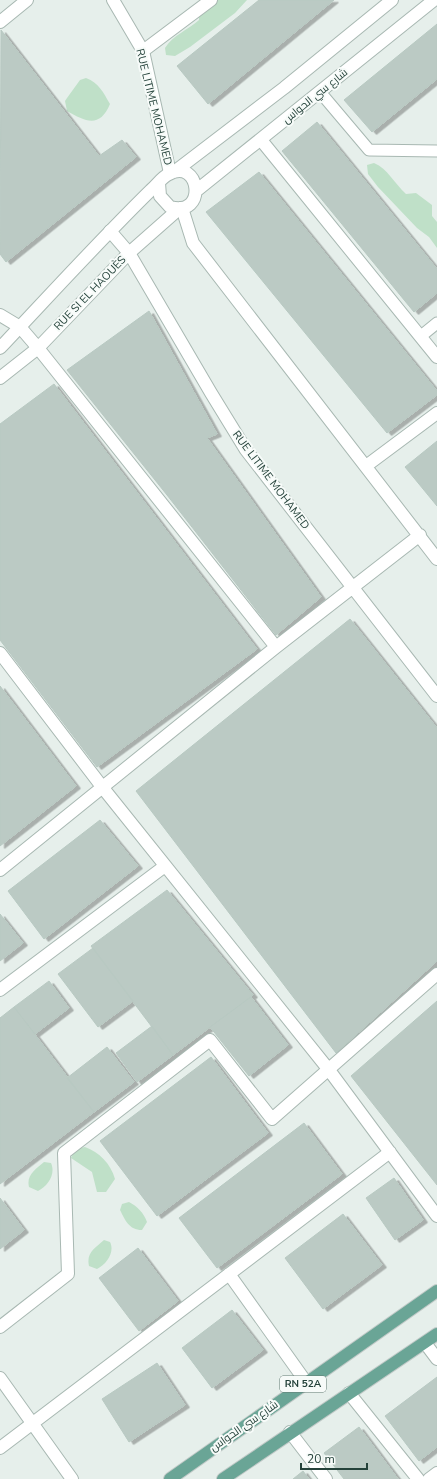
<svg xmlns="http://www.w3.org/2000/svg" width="437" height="1479" font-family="'Nunito Sans',Cairo,sans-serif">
  <defs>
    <filter id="shadow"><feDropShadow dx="4.5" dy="2.5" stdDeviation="0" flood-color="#0004"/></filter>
  </defs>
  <rect width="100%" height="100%" fill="#e6efeb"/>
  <!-- green -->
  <path fill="#bfe0c8" d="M207 0H247L235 13 190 47 175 56 166 55 165 48C173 35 188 30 199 20V10Z
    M86 78C99 83 103 92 110 104 100 128 86 122 67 111L65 101 67 98 80 80Z
    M374 163C388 169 394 183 406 194L416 193 432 205V216L437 222V248L429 237 417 228 378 187 368 174 367 165Z
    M85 1147C99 1152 111 1164 115 1179L106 1192H97L92 1172 71 1158 75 1149Z
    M44 1162 51 1163C56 1174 48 1186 38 1191L29 1187C26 1175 36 1169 44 1162Z
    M129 1202C137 1206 144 1213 147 1222L142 1230C129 1230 125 1220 120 1210L122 1204Z
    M104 1240 110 1242C115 1252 107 1264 97 1269L89 1266C86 1253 95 1248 104 1240Z"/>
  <!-- building -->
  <path fill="#bbcac4" stroke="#b8c9c2" filter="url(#shadow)" d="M259 0H334L208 104 177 66Z
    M437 24V79L372 132 344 100Z
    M1 30 99 156 122 140 136 157 6 262 0 254Z
    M317 122 437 269V293L414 312 282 151Z
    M259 172 437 391V395L387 433 206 212Z
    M149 311 217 434 207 438 321 597 276 635 167 495 67 370Z
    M54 384 257 649 97 767 0 640V424Z
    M437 441V506L405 467Z
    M350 619 437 728V961L336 1053 136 791Z
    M0 686 76 786 0 846Z
    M100 820 138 866 44 939 8 891Z
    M167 890 253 995 173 1055 91 946Z
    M0 914 23 943 0 961Z
    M93 948 133 1001 98 1027 58 974Z
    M49 981 69 1008 35 1034 14 1007Z
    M251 997 288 1045 249 1076 210 1027Z
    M437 1001V1185L351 1076Z
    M14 1007 94 1112 0 1184V1018Z
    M152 1026 173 1055 137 1082 116 1053Z
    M107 1047 134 1082 94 1112 67 1078Z
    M211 1057 268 1133 157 1216 100 1141Z
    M304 1123 342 1174 217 1268 179 1218Z
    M394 1178 423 1220 395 1240 366 1198Z
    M0 1198 24 1230 0 1249Z
    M343 1214 382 1265 323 1309 285 1258Z
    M138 1248 178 1301 139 1331 99 1278Z
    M232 1310 263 1350 212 1388 182 1348Z
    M157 1363 185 1405 129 1442 102 1399Z
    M437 1377V1447L419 1461 385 1416Z
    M359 1427 398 1479H344L324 1453Z
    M303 1471 309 1479H293Z"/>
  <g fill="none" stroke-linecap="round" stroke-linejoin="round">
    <!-- service casing -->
    <g stroke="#a8b8b2" stroke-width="13">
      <path id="service" d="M320 92 369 150 437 151
        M421 336 437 323"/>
    </g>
    <!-- minor casing -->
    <g stroke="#a8b8b2" stroke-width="14">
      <path id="minor" d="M113 0 143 51 170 173
        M0 22 27 0
        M143 51 211 0
        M261 140 437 357
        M182 208 193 243 437 559
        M110 231 129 253 211 393 246 450 437 696
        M0 315 20 327 38 348 276 647
        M366 466 437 413
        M0 653 103 788 329 1070 437 1216
        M0 870 276 647 420 535
        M0 990 165 866
        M229 1274 306 1382
        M0 1327 68 1274 64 1153 210 1040 272 1119 437 974
        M425 1343 437 1359
        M0 1378 72 1479
        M349 1393 418 1479
        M290 1432 326 1479
        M0 1448 390 1152
        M429 1479 437 1473"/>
    </g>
    <!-- tertiary casing -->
    <g stroke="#a8b8b2" stroke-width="14">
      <path id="tertiary" d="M174 172 284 88 392 0
        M196 191 434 0
        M0 348C50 295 99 241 151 190 157 185 162 177 169 174 200 157 208 218 170 207L160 196 159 183
        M0 378 38 348 129 253 180 208"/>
    </g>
    <!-- primary casing -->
    <g stroke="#c2cac8" stroke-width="14">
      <path id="primary" d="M170 1479 437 1291
        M223 1479 437 1334"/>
    </g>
    <!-- service -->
    <use href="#service" stroke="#fff" stroke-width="11"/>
    <!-- minor -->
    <use href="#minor" stroke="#fff" stroke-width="12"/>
    <!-- tertiary -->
    <use href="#tertiary" stroke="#fff" stroke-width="12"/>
    <!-- primary -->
    <use href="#primary" stroke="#6aa596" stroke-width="12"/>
  </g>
  <g text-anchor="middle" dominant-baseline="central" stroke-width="4" stroke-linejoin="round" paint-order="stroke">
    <!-- shield labels -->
    <rect fill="#f7fbf9" stroke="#637a73" stroke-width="1" x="280" y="1376" width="46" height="16" rx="3"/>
    <g font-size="10" font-weight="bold" fill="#24423a">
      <text x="303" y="1384">RN 52A</text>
    </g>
    <!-- street labels -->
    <g font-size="11" fill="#24423a" stroke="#f7fbf9">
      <text transform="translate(315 96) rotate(-39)">شارع سي الحواس</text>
      <text transform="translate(154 107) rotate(76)">RUE LITIME MOHAMED</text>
      <text transform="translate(90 293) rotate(-46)">RUE SI EL HAOUÈS</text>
      <text transform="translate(271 480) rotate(53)">RUE LITIME MOHAMED</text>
      <text transform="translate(244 1426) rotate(-35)">شارع سي الحواس</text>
    </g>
  </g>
  <!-- scale -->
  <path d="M301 1463v6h66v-6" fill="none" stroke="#24423a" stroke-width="2"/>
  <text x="307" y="1463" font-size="12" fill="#24423a" stroke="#f7fbf9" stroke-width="3" paint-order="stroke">20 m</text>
</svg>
